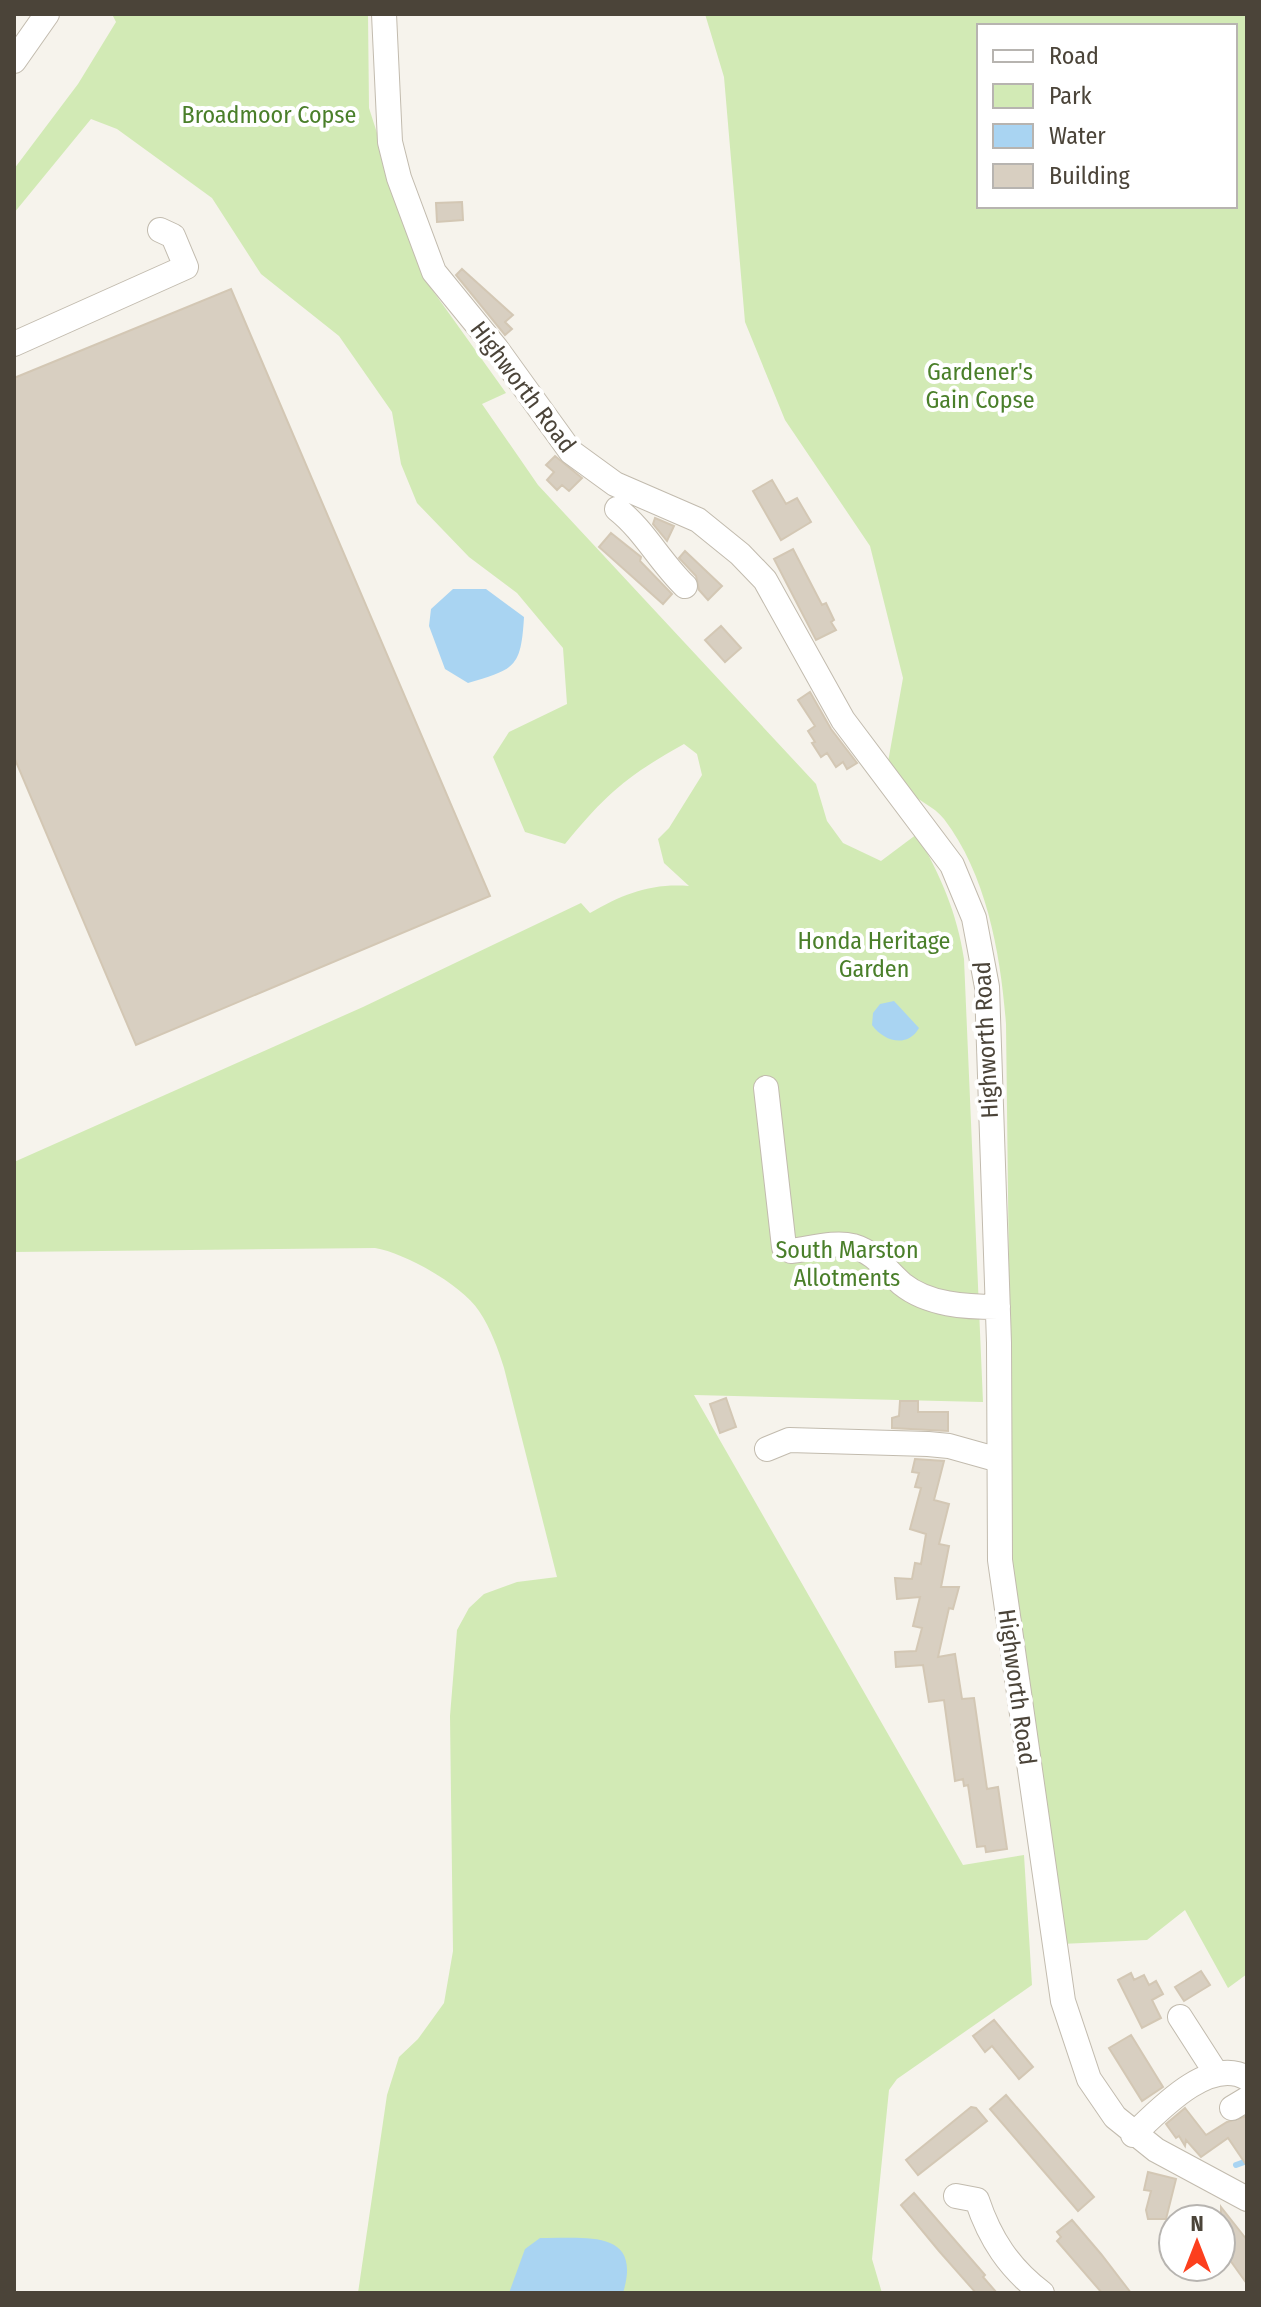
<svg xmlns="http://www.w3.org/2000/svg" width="1261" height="2307" font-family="'Fira Sans Condensed',sans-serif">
  <rect width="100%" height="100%" fill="#f6f3ec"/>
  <!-- green -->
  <path fill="#d2eab5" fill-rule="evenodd" d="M112 14H368L369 108 423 277 506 393 482 404 538 485 816 784 827 821 843 843 881 861 917 834C940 875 957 912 964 959L983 1402 694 1395 963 1865 1024 1855 1032 1985 897 2079 889 2090 872 2259 882 2293H358L387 2095 399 2057 418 2039 444 2003 453 1951 450 1716 457 1630 469 1608 484 1594 517 1582 557 1577 504 1368C498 1349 491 1329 479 1311 462 1285 405 1253 375 1248L14 1252V1162L363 1007 581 903 590 913C623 894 651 883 689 886L664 863 658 839 669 828 702 775 697 754 684 744C628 775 605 795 565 844L525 832 493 757 509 732 567 704 563 648 517 593 469 557 417 503 401 464 392 412 339 336 261 274 212 198 117 129 91 119 14 213V169L78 84 116 22Z
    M705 14H1247V1974L1228 1988 1185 1910 1147 1940 1061 1944 1013 1615 1006 1024C1001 956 987 875 944 819 934 806 916 800 905 788 898 781 893 771 888 762L903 678 870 546 785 420 745 322 724 77ZM979 26H1235V206H979Z"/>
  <!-- water -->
  <path fill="#a9d4f2" d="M453 589H486L524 617C521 668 515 669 468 683L445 669 429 626 431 609Z
    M894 1001 919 1028C908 1048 884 1042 872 1025L873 1013 880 1004Z
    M540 2238C585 2239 643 2228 623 2293H509L525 2249Z"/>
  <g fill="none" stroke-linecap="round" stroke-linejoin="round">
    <!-- stream -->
    <path stroke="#a9d4f2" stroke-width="6" d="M1236 2165 1247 2161"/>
  </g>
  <!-- building -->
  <path fill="#d8cfc1" stroke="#d3c7b4" stroke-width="2" d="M462 202 463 220 437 222 436 203Z
    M462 269 513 315 505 322 512 329 505 335 456 275Z
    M231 289 490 896 136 1045 14 757V378Z
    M555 456 582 478 569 491 562 485 557 490 547 480 554 472 546 465Z
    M772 480 786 504 797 498 811 522 781 540 753 491Z
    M655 518 674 526 667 541 653 524Z
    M611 533 641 557 640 561 672 594 663 604 599 547Z
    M793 549 822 605 826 603 834 620 831 622 836 630 816 640 774 559Z
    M685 551 722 586 708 600 699 590 696 576 679 558Z
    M721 626 741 648 725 662 705 640Z
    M810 692 831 729 857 763 847 769 843 762 836 767 827 753 821 757 812 743 815 742 808 731 815 726 798 700Z
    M726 1398 736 1427 720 1433 710 1404Z
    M900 1401H918V1412H948V1431L892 1428V1418L899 1416Z
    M915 1459 944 1461 934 1500 949 1504 939 1544 949 1546 941 1587H959L953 1609 949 1608 938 1657 955 1654 962 1699 974 1698 987 1789 998 1787 1007 1849 986 1852 985 1846 977 1847 968 1785 964 1786 963 1779 955 1781 944 1700 929 1702 923 1665 896 1667 895 1652 916 1651 922 1628 913 1626 920 1597 897 1599 895 1578 912 1579 915 1563 921 1564 926 1534 910 1529 921 1488 915 1487 919 1473 912 1472Z
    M1201 1971 1210 1985 1184 2001 1175 1987Z
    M1131 1973 1134 1980 1144 1975 1149 1985 1156 1981 1163 1994 1152 2000 1161 2018 1142 2028 1118 1980Z
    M994 2020 1033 2067 1019 2079 992 2046 985 2052 973 2036Z
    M1131 2035 1163 2087 1142 2101 1109 2048Z
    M1006 2095 1094 2197 1078 2211 990 2109Z
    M971 2107 976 2108 987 2121 918 2175 906 2160Z
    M1185 2108 1206 2135 1227 2122 1247 2116V2166L1228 2138 1201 2157 1186 2140 1185 2146 1179 2136 1176 2138 1166 2124Z
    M1148 2172 1176 2179 1166 2219H1148L1146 2210 1151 2191 1144 2190Z
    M914 2193 985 2275 983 2277 997 2293H976L939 2251 901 2205Z
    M1221 2207 1247 2240V2284L1227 2256 1234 2250 1221 2234Z
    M1072 2220 1101 2254 1131 2293H1102L1057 2241 1061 2237 1057 2232Z"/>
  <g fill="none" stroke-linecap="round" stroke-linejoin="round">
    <!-- minor casing -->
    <g stroke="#c2bbae" stroke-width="26">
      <path id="minor" d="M384 14 390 142 399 178 434 272 496 348 571 452 615 484 698 520 740 554 765 580 843 720 952 865 974 918 987 987 999 1343 1000 1560 1063 2001 1089 2079 1115 2117 1156 2150 1247 2199
        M14 61 47 14
        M14 344 186 267 173 236 160 230
        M617 509C644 530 660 562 685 586
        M766 1088 784 1247 791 1251C810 1249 834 1241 853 1246 876 1253 885 1269 902 1284 928 1305 966 1307 998 1307
        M767 1449 789 1440 928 1444 949 1446 999 1460
        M1180 2017 1216 2073
        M1232 2108 1247 2099
        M1133 2135C1159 2110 1209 2056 1247 2078
        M956 2196 977 2200C990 2239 1009 2268 1042 2293"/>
    </g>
    <!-- minor -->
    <use href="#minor" stroke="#fff" stroke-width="24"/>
  </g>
  <g text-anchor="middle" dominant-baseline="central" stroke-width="8" stroke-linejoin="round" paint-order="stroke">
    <!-- park labels -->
    <g font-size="24" fill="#4a7f2a" stroke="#fff">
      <text x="269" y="115">Broadmoor Copse</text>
      <text x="980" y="372">Gardener's<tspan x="980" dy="28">Gain Copse</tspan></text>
      <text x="874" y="941">Honda Heritage<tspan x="874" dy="28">Garden</tspan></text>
      <text x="847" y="1250">South Marston<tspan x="847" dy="28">Allotments</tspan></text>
    </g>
    <!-- street labels -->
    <g font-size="24" fill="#4b4439" stroke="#fff">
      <text transform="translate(523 387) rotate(53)">Highworth Road</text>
      <text transform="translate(986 1040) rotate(-93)">Highworth Road</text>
      <text transform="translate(1017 1687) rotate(82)">Highworth Road</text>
    </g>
  </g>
  <!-- border -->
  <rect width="1261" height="2307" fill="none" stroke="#4b4439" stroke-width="32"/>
  <!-- legend -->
  <rect x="977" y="24" width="260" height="184" fill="#ffffff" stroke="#b7b4b0" stroke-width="2"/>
  <rect x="993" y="50" width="40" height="12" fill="#ffffff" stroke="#b7b4b0" stroke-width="2"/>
  <text x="1049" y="64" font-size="24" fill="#4b4439">Road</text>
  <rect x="993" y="84" width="40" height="24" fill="#d2eab5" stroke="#b7b4b0" stroke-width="2"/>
  <text x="1049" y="104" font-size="24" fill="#4b4439">Park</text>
  <rect x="993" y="124" width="40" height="24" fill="#a9d4f2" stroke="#b7b4b0" stroke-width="2"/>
  <text x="1049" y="144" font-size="24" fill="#4b4439">Water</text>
  <rect x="993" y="164" width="40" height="24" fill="#d8cfc1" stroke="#b7b4b0" stroke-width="2"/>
  <text x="1049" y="184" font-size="24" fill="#4b4439">Building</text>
  <!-- north arrow -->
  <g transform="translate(1197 2243)"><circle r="38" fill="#ffffff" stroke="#b7b4b0" stroke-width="2"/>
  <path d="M0-6L14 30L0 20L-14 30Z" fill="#fc3f1d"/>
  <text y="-12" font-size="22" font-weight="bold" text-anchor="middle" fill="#4b4439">N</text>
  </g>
</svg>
